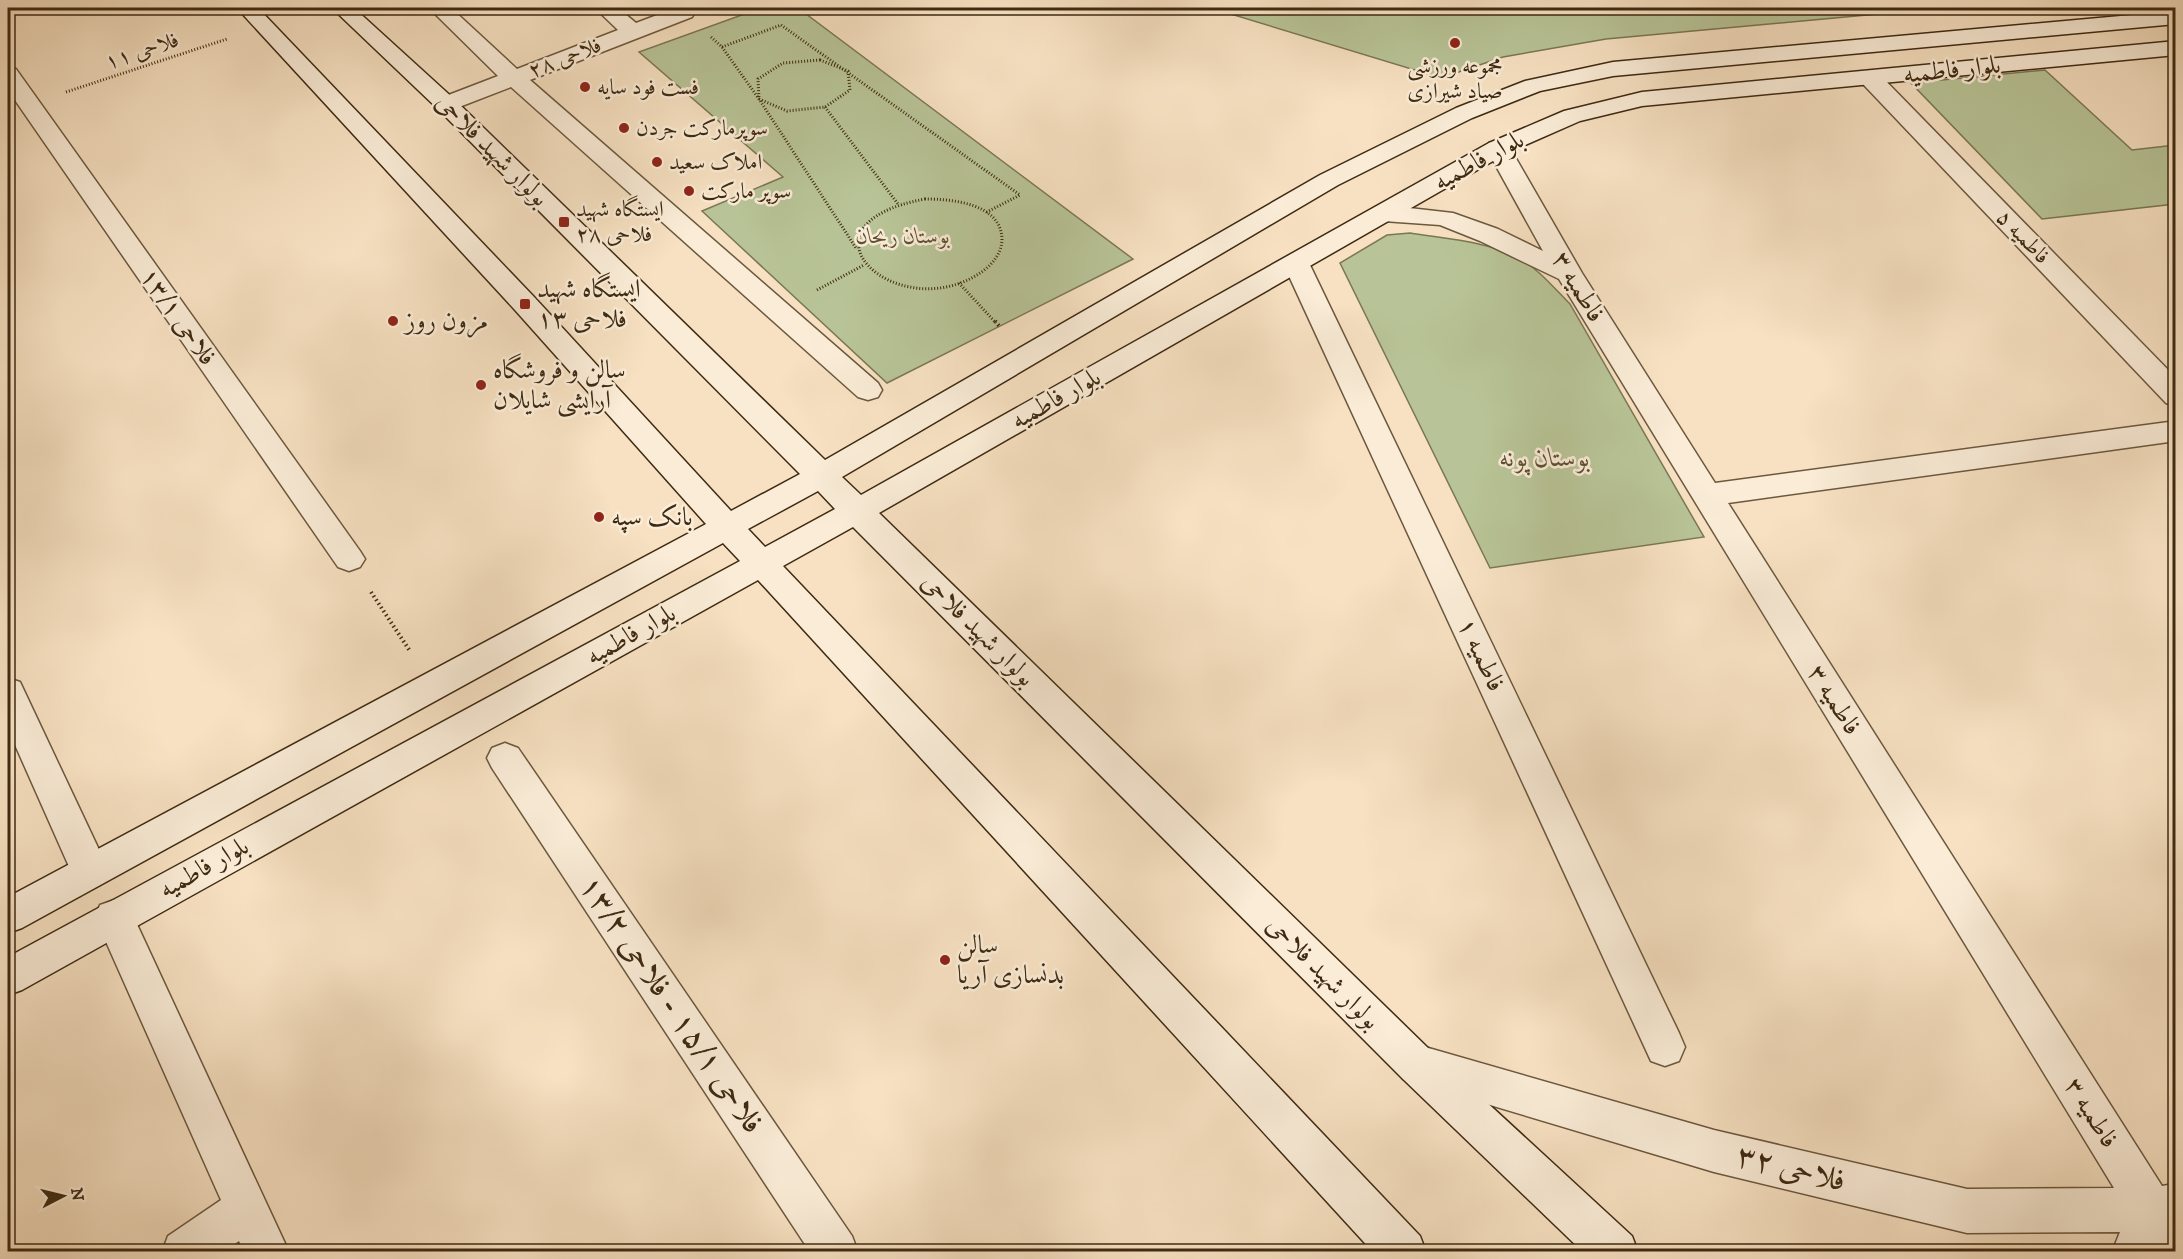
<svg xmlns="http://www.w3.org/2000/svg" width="2183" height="1259" font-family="'IM FELL DW Pica',Amiri,serif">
  <rect width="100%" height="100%" fill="#f7e1c2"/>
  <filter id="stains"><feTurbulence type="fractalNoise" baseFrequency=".00333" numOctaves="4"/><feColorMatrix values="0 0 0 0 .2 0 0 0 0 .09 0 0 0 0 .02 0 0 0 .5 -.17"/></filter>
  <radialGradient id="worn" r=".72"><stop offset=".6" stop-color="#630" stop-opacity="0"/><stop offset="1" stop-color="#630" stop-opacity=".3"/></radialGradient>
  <!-- green -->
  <path fill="#b8c497" stroke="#7b7754" stroke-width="1.5" d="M761 8H798L1133 259 887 383 702 211 783 177 639 52Z
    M1211 8H1943L1606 39 1503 57 1441 78Z
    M2045 70 2132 150 2175 145V204L2042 219 1911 83Z
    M1410 233C1446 239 1486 241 1518 258 1538 268 1554 288 1570 304L1704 537 1490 568 1340 263 1387 235Z"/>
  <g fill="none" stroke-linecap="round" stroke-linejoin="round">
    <!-- street casing -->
    <g stroke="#6c583e" stroke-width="3">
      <path id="street" d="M429 8H451L517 69 618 30 595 8H618L636 23 676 8H692L695 12 692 17 530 80 878 383 882 390 878 397 868 400 858 397 511 87 454 109 446 111 438 109 434 104 438 99 498 76Z
        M8 67 16 69 360 551 365 559 360 567 349 571 338 567 8 90Z
        M1870 71 1878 73 2176 378V406L2166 403 1862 83 1859 78 1862 73Z
        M1498 141 1507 143 1510 148 1582 273 1715 483 2176 421V441L1728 503 2162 1186 2168 1185 2176 1188V1252H2112L2120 1232 1967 1233 1714 1172 1403 1079 1397 1065 1403 1051 1418 1045 1714 1130 1967 1189 2114 1188 1559 279 1480 241 1440 225 1383 221 1374 218 1370 213 1374 208 1383 205 1453 213 1498 229 1543 251 1486 148 1489 143Z
        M1296 255 1305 257 1309 263 1679 1033 1685 1047 1679 1061 1665 1066 1651 1061 1283 263 1287 257Z
        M8 678 20 682 109 871 103 883 90 888 77 883 71 871 8 729Z
        M505 743 518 748 852 1236 858 1252H810L492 768 487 758 492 748Z
        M114 900 128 905 289 1252H244L239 1241 223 1252H162L168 1236 221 1200 95 917 100 905Z"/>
    </g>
    <!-- secondary casing -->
    <g stroke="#3e2a12" stroke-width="3">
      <path id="secondary" d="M237 8H258L535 298 731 511 800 474 438 109 332 8H354L454 99 825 460 1320 175 1456 108 1525 81 1613 62 2176 11V24L1613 76 1540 91 1472 118 1338 185 842 477 861 495 1489 143 1564 111 1642 92 2176 41V55L1642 106 1580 121 1507 153 879 513 1430 1050 1632 1236 1638 1252H1583L1402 1078 853 527 783 566 1420 1236 1426 1252H1373L758 580 22 990 8 995V957L740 561 723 543 22 928 8 933V897L706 524 515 310ZM818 491 835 509 765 547 748 529Z"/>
    </g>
    <!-- path-far1 -->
    <path stroke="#3e2a12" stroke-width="3" stroke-dasharray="1 2" stroke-linecap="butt" d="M711 37 722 47 759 99 856 248
      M722 47 781 25 1020 195 985 213
      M820 60 848 71 850 90 825 107 787 111 759 99 758 79 783 63Z
      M66 92 227 39
      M825 107 898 204
      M925 199C951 199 1001 203 1002 239 1002 255 989 268 977 275 895 325 786 225 925 199Z
      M959 283 996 323
      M817 290 864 265"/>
    <!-- path -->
    <path stroke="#3e2a12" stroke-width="4" stroke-dasharray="1.5 3" stroke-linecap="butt" d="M995 321 1000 327
      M371 592 410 651"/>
    <!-- street -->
    <use href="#street" fill="#faecd7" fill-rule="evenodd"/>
    <!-- secondary -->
    <use href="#secondary" fill="#faecd7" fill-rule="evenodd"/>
  </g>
  <!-- markers -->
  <g fill="#8f2418" stroke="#faecd7" stroke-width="2">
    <circle cx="1455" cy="43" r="6"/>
    <circle cx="585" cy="87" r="6"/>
    <circle cx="624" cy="128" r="6"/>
    <circle cx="657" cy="162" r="6"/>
    <circle cx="689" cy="191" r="6"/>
    <rect x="558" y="216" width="12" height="12" rx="3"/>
    <rect x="519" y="298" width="12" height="12" rx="3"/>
    <circle cx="393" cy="321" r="6"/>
    <circle cx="481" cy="385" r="6"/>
    <circle cx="599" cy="517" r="6"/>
    <circle cx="945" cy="960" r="6"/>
  </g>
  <g text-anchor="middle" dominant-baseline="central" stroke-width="5" stroke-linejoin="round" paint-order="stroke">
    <!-- far-street labels -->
    <g font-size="22" fill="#3e2a12" stroke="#faecd7">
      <text transform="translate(142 51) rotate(-18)">فلاحی ۱۱</text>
      <text transform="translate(565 58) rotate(-21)">فلاحی ۲۸</text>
      <text transform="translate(2023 237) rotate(46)">فاطمیه ۵</text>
    </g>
    <!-- far-poi labels -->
    <g font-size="22" fill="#3e2a12" stroke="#faecd7" text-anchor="start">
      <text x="1455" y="66" text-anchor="middle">مجموعه ورزشی<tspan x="1455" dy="25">صیاد شیرازی</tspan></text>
      <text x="597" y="87">فست فود سایه</text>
      <text x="636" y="128">سوپرمارکت جردن</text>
      <text x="669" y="162">املاک سعید</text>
      <text x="701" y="191">سوپر مارکت</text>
      <text x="576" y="209">ایستگاه شهید<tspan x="576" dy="25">فلاحی ۲۸</tspan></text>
    </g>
    <!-- far-park labels -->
    <g font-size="22" font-style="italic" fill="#5c5033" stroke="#faecd7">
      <text x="903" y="236">بوستان ریحان</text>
    </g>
    <!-- street labels -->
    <g font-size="26" fill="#3e2a12" stroke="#faecd7">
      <text transform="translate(1952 70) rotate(-6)">بلوار فاطمیه</text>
      <text transform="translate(492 150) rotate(45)">بولوار شهید فلاحی</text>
      <text transform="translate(1479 161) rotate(-28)">بلوار فاطمیه</text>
      <text transform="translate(1578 287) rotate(59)">فاطمیه ۳</text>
      <text transform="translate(178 317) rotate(55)">فلاحی ۱۳/۱</text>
      <text transform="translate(1056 399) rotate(-29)">بلوار فاطمیه</text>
      <text transform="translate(978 630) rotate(45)">بولوار شهید فلاحی</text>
      <text transform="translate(631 635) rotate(-29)">بلوار فاطمیه</text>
      <text transform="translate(1481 655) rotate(65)">فاطمیه ۱</text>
      <text transform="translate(1834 700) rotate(58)">فاطمیه ۳</text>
      <text transform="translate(204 868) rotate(-29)">بلوار فاطمیه</text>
      <text transform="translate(1323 973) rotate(45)">بولوار شهید فلاحی</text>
      <text transform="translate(2091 1113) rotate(58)">فاطمیه ۳</text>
    </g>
    <!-- poi labels -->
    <g font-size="26" fill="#3e2a12" stroke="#faecd7" text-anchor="start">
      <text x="537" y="289">ایستگاه شهید<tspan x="537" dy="30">فلاحی ۱۳</tspan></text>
      <text x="405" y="321">مزون روز</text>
      <text x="493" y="370">سالن و فروشگاه<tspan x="493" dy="30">آرایشی شایلان</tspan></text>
      <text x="611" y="517">بانک سپه</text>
      <text x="957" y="945">سالن<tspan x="957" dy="30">بدنسازی آریا</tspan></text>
    </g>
    <!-- park labels -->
    <g font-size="26" font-style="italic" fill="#5c5033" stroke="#faecd7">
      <text x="1545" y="458">بوستان پونه</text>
    </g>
    <!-- near-street labels -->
    <g font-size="32" fill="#3e2a12" stroke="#faecd7">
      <text transform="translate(671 1005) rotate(56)">فلاحی ۱۵/۱ - فلاحی ۱۳/۲</text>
      <text transform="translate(1791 1169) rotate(14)">فلاحی ۳۲</text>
    </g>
  </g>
  <!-- margin -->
  <rect width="2183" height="1259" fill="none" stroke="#f7e1c2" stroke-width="30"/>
  <rect x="9" y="9" width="2165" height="1241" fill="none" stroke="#3e2a12" stroke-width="3"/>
  <rect x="15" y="15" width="2153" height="1229" fill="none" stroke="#3e2a12" stroke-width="1.5"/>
  <!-- north arrow -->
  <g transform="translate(63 1196) rotate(83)" stroke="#faecd7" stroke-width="4.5" paint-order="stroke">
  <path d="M0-4.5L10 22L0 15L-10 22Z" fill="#3e2a12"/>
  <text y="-9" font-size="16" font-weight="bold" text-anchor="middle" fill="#3e2a12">N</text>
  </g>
  <rect width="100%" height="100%" filter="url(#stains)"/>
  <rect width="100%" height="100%" fill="url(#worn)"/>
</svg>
